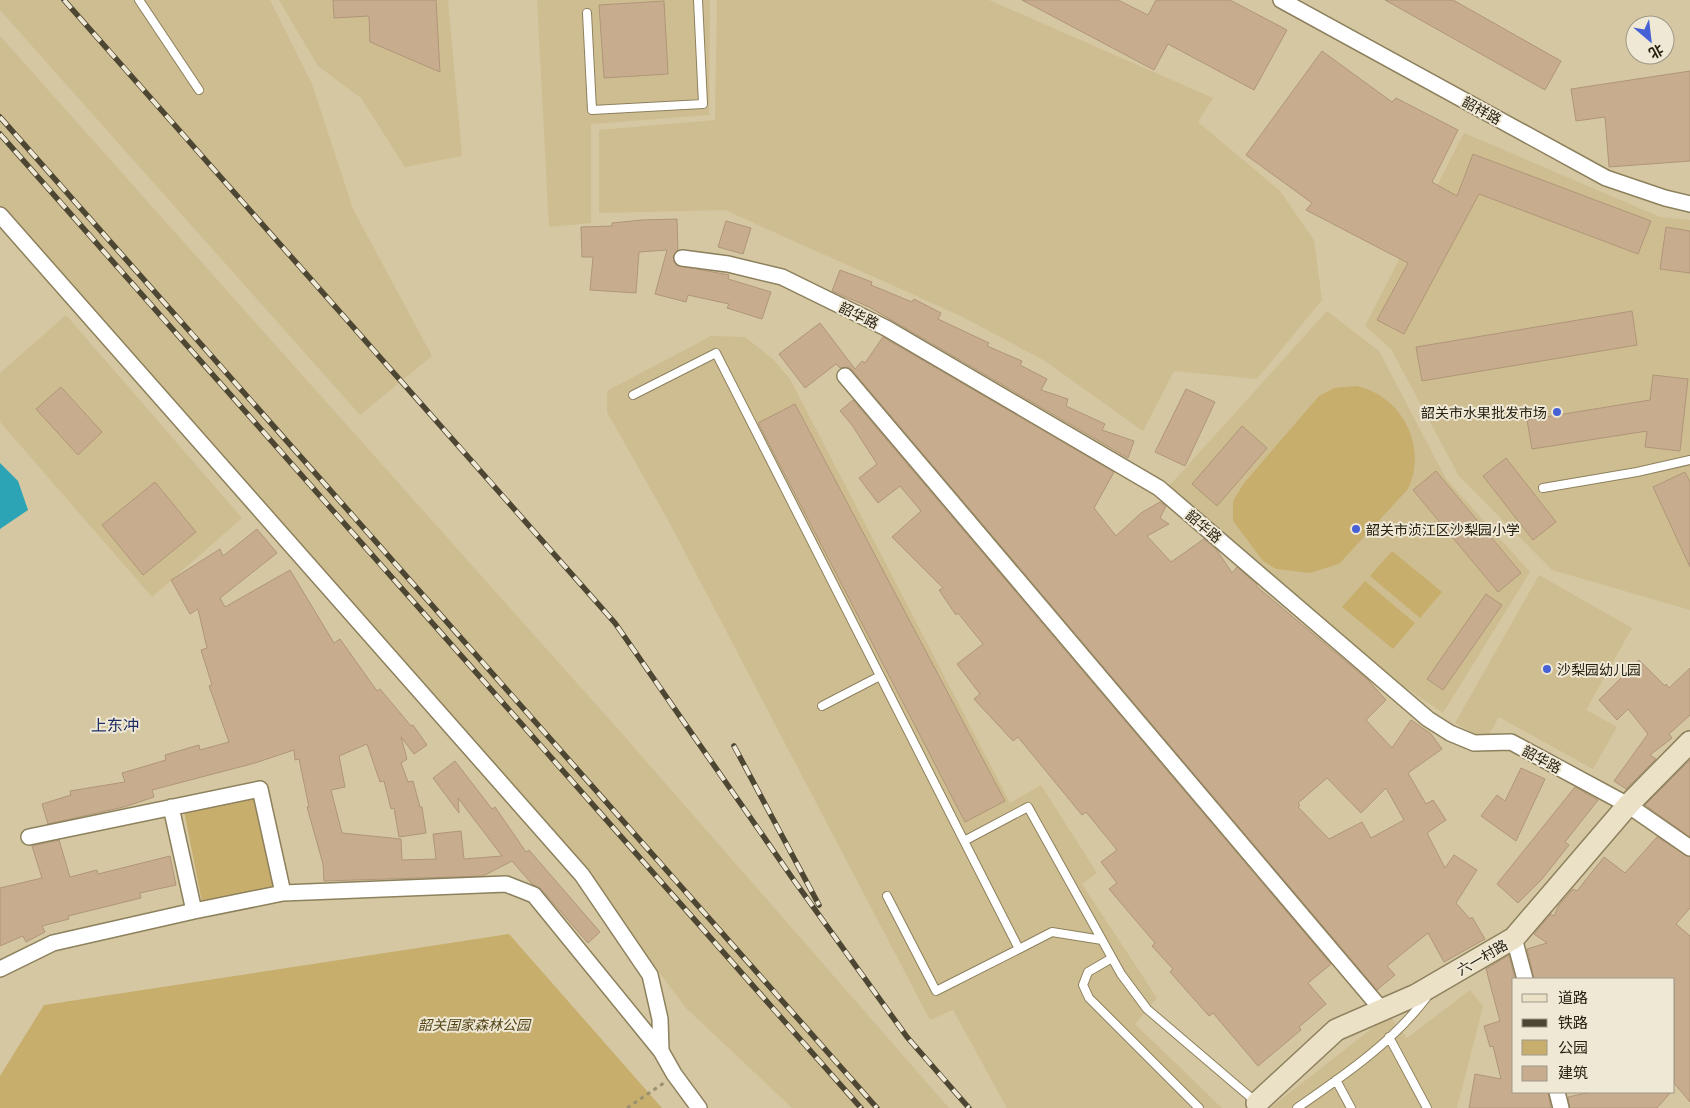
<svg xmlns="http://www.w3.org/2000/svg" width="1690" height="1108" font-family="'Playfair Display','Noto Sans SC',serif">
  <rect width="100%" height="100%" fill="#d5c7a2"/>
  <!-- built -->
  <path fill="#cebd91" d="M0 0H270L312 84 353 209 432 356 360 415 0 10Z
    M279 0H448L462 156 405 167 361 98 318 66Z
    M537 0H710L709 115 591 124V223L549 227Z
    M717 0H989L1213 98 1198 122 1280 191 1314 240 1322 300 1257 379 1174 371 1143 431 1045 361 963 317 725 210 599 213V130L715 120Z
    M0 36 625 737 949 1108H792L686 1008 583 871 0 210Z
    M1464 133 1660 217 1690 220V610L1552 570 1459 476 1391 349 1365 326Z
    M1327 311 1379 351 1446 479 1530 572 1443 713 1374 666 1303 600 1169 486Z
    M66 315 242 518 152 597 0 422V373Z
    M711 336 745 337 774 360 790 379 1010 803 1041 785 1097 873 1082 884 1157 998 1135 1024 1222 1108H1007L953 1010 930 1020 668 520 607 412V391Z
    M1539 575 1632 628 1586 710 1617 727 1593 769 1499 717 1486 740 1455 723Z
    M1470 990 1483 1006 1457 1108H1270L1389 1015 1407 1038Z"/>
  <!-- green -->
  <path fill="#c7ae6d" d="M1356 386C1402 395 1428 447 1408 489L1339 564 1310 573 1276 569 1263 561 1233 521V501L1244 483 1319 396 1334 388Z
    M1392 551 1442 592 1420 618 1370 576Z
    M1365 581 1415 623 1393 649 1342 607Z
    M257 797 275 888 202 902 184 811Z
    M509 934 662 1108H0V1076L44 1005Z"/>
  <!-- water -->
  <path fill="#2ca4b6" d="M0 463 18 481 28 510 0 529Z"/>
  <!-- building -->
  <path fill="#c7ac8e" stroke="#b09678" fill-rule="evenodd" d="M333 0H436L440 72 370 42 369 16 334 18Z
    M1022 0H1118L1148 15 1156 0H1230L1287 30 1254 90 1168 44 1154 70Z
    M1385 0H1453L1561 61 1545 90Z
    M664 1 668 74 604 78 599 5Z
    M1322 51 1392 102 1396 98 1458 130 1432 182 1457 196 1473 154 1651 221 1638 254 1479 194 1404 334 1377 320 1408 263 1306 210 1312 203 1246 155Z
    M1690 71V161L1609 167 1605 117 1576 121 1571 89Z
    M677 219 678 250 673 257 676 265 729 275 728 279 771 292 762 319 727 308 729 304 688 295 686 302 655 294 667 250 639 252 636 293 590 290 593 257H582L581 227 612 226V223L642 220Z
    M726 221 751 228 743 254 718 247Z
    M1666 227 1690 231V273L1660 269Z
    M840 270 872 282 871 285 912 302 914 299 941 313 938 319 989 343 987 346 1022 361 1020 365 1047 379 1041 390 1068 399 1066 406 1105 424 1102 430 1134 441 1128 458 869 307 832 291Z
    M1632 311 1637 345 1422 381 1416 347Z
    M820 323 855 369 862 361 865 363 883 337 1114 472 1094 508 1116 536 1141 513 1160 502 1166 506 1160 518 1169 524 1147 536 1171 562 1204 539 1216 549 1232 573 1237 567 1257 584 1256 586 1368 680 1386 700 1366 720 1392 748 1411 720 1431 734 1442 749 1408 773 1426 804 1433 800 1446 820 1427 833 1445 868 1454 855 1477 870 1456 903 1470 919 1472 917 1485 939 1444 962 1428 933 1387 966 1395 975 1377 990 852 370 848 367 840 368 836 364 805 388 779 354ZM1327 778 1361 813 1386 788 1404 820 1371 838 1362 822 1329 839 1298 807 1300 805 1298 803Z
    M1653 375 1688 379 1680 451 1645 447 1647 431 1532 449 1527 420 1650 400Z
    M61 387 102 432 78 455 36 409Z
    M1186 389 1215 402 1185 466 1155 452Z
    M853 400 1331 964 1308 983 1326 1004 1299 1027 1301 1030 1258 1066 1213 1013 1209 1016 1170 972 1173 969 1152 946 1155 943 1109 889 1117 883 1101 862 1117 850 1086 812 1082 815 1018 737 1013 741 974 699 980 694 957 664 983 644 958 613 956 615 939 590 943 588 892 537 921 511 900 486 878 503 859 478 877 464 852 425 840 411Z
    M795 404 1005 801 965 822 758 423Z
    M1242 426 1267 448 1217 506 1192 484Z
    M1506 458 1556 522 1533 540 1483 476Z
    M1436 471 1521 573 1498 592 1413 490Z
    M1685 472 1690 482V567L1653 487Z
    M155 482 196 532 143 575 102 525Z
    M257 529 277 553 220 598 225 607 290 570 334 643 340 639 377 691 380 689 411 726 413 725 427 745 414 754 401 737 407 759 401 763 408 782 413 781 420 807H422L426 833 399 837 394 808 391 809 384 781 380 782 367 744 339 756 345 787 331 790 342 833 401 839 402 860 436 859 433 834 461 831 464 859 502 856 458 798 459 813 433 778 455 761 492 809 495 807 526 852 529 850 600 932 588 943 541 889 532 884 512 861 483 876 324 881 323 864 307 807H309L299 759 295 760 294 750 255 763 152 790 154 797 124 807 48 824 42 804 71 795 70 791 125 782 122 773 166 760 165 755 199 745 200 750 229 742 209 686 212 685 201 650 207 648 198 609 190 614 171 580 220 549 223 556Z
    M1486 594 1502 605 1443 690 1427 679Z
    M1639 660 1665 686 1666 684 1669 688 1690 668V715L1669 734 1672 738 1650 755 1656 759 1626 789 1614 781 1648 734 1628 709 1617 720 1599 700Z
    M1690 760V837L1645 805Z
    M1521 768 1545 779 1516 841 1481 816 1497 795 1505 801Z
    M1575 787 1598 800 1565 842 1569 845 1542 879 1518 903 1497 884Z
    M1657 837 1690 857V908L1676 924 1690 936V1102L1674 1083V979H1534L1527 949 1547 943 1534 934 1551 914 1554 916 1559 905 1573 889 1577 891 1604 857 1625 873Z
    M59 840 70 877 97 870 98 874 170 856 176 885 140 893 141 898 68 916 69 919 42 926 45 932 26 942 23 936 0 946V888L42 878 32 846Z
    M1509 955 1515 979 1514 1092H1548L1551 1108H1469L1475 1074 1501 1079 1493 1046 1490 1047 1484 1026 1500 1021 1486 969Z
    M1591 1092H1671L1657 1108H1570L1568 1097Z"/>
  <g fill="none" stroke-linecap="round" stroke-linejoin="round">
    <!-- lane casing -->
    <g stroke="#8d805d" stroke-width="10">
      <path id="lane" d="M139 0 199 90
        M587 13 592 110 703 104 698 0
        M633 395 716 353 964 841 1028 807 1121 974 1147 1009 1256 1102
        M1543 488 1637 472 1690 460
        M822 706 880 676
        M964 841 1019 949 1052 932 1102 940
        M887 896 936 991 1019 949
        M1112 958 1088 972 1083 985 1089 998 1199 1108
        M1389 1037 1427 1108
        M1336 1080 1351 1108
        M1297 1108C1343 1076 1392 1043 1426 998"/>
    </g>
    <!-- street casing -->
    <g stroke="#8d805d" stroke-width="18">
      <path id="street" d="M1281 0 1606 178 1665 198 1690 204
        M0 215 582 875 650 975 660 1019 661 1051 674 1074 699 1108
        M682 258 728 264 782 277 886 328 1159 488 1428 719 1450 733 1474 743 1511 742 1628 805 1690 848
        M845 376 1382 1010
        M171 807 194 911
        M29 837 260 789 283 893
        M1514 938 1525 979
        M0 969 53 943 194 911 283 893 506 884 534 895 661 1051
        M1557 1092 1561 1108"/>
    </g>
    <!-- secondary casing -->
    <g stroke="#8d805d" stroke-width="24">
      <path id="secondary" d="M1257 1103 1336 1030 1416 995 1514 938 1628 805 1690 742"/>
    </g>
    <!-- path -->
    <path stroke="#9b9072" stroke-width="3" stroke-dasharray="4 4" stroke-linecap="butt" d="M627 1108 664 1083"/>
    <!-- lane -->
    <use href="#lane" stroke="#fff" stroke-width="8"/>
    <!-- street -->
    <use href="#street" stroke="#fff" stroke-width="15"/>
    <!-- secondary -->
    <use href="#secondary" stroke="#ebe1c7" stroke-width="21"/>
    <!-- rail casing -->
    <g stroke="#4d4633" stroke-width="5.5">
      <path id="rail" d="M64 0 615 623 793 879 907 1037 969 1108
        M0 117 877 1108
        M0 134 861 1108
        M734 746 819 905"/>
    </g>
    <!-- rail -->
    <use href="#rail" stroke="#efe8d5" stroke-width="4" stroke-dasharray="11" stroke-linecap="butt"/>
  </g>
  <!-- markers -->
  <g fill="#4661d5" stroke="#efe8d5" stroke-width="2">
    <circle cx="1557" cy="412" r="5"/>
    <circle cx="1356" cy="529" r="5"/>
    <circle cx="1547" cy="669" r="5"/>
  </g>
  <g text-anchor="middle" dominant-baseline="central" stroke-width="4" stroke-linejoin="round" paint-order="stroke">
    <!-- street labels -->
    <g font-size="14" fill="#262113" stroke="#efe8d5">
      <text transform="translate(1482 110) rotate(29)">韶祥路</text>
      <text transform="translate(859 315) rotate(26)">韶华路</text>
      <text transform="translate(1204 526) rotate(40)">韶华路</text>
      <text transform="translate(1542 759) rotate(28)">韶华路</text>
      <text transform="translate(1482 957) rotate(-30)">六一村路</text>
    </g>
    <!-- poi labels -->
    <g font-size="14" fill="#262113" stroke="#efe8d5" text-anchor="start">
      <text x="1547" y="412" text-anchor="end">韶关市水果批发市场</text>
      <text x="1366" y="529">韶关市浈江区沙梨园小学</text>
      <text x="1557" y="669">沙梨园幼儿园</text>
    </g>
    <!-- park labels -->
    <g font-size="14" font-style="italic" fill="#55461a" stroke="#efe8d5">
      <text x="474" y="1024">韶关国家森林公园</text>
    </g>
    <!-- quarter labels -->
    <g font-size="16" fill="#202e66" stroke="#efe8d5">
      <text x="115" y="724">上东冲</text>
    </g>
  </g>
  <!-- legend -->
  <rect x="1512" y="978" width="162" height="115" fill="#efe8d5" stroke="#9f9887"/>
  <rect x="1522" y="994" width="25" height="8" fill="#ebe1c7" stroke="#9f9887"/>
  <text x="1558" y="1003" font-size="15" fill="#262113">道路</text>
  <rect x="1522" y="1019" width="25" height="8" fill="#4d4633" stroke="#9f9887"/>
  <text x="1558" y="1028" font-size="15" fill="#262113">铁路</text>
  <rect x="1522" y="1040" width="25" height="15" fill="#c7ae6d" stroke="#9f9887"/>
  <text x="1558" y="1053" font-size="15" fill="#262113">公园</text>
  <rect x="1522" y="1066" width="25" height="15" fill="#c7ac8e" stroke="#9f9887"/>
  <text x="1558" y="1078" font-size="15" fill="#262113">建筑</text>
  <!-- north arrow -->
  <g transform="translate(1650 40) rotate(152)"><circle r="24" fill="#efe8d5" stroke="#9f9887"/>
  <path d="M0-4L9 19L0 12L-9 19Z" fill="#4661d5"/>
  <text y="-8" font-size="14" font-weight="bold" text-anchor="middle" fill="#262113">北</text>
  </g>
</svg>
